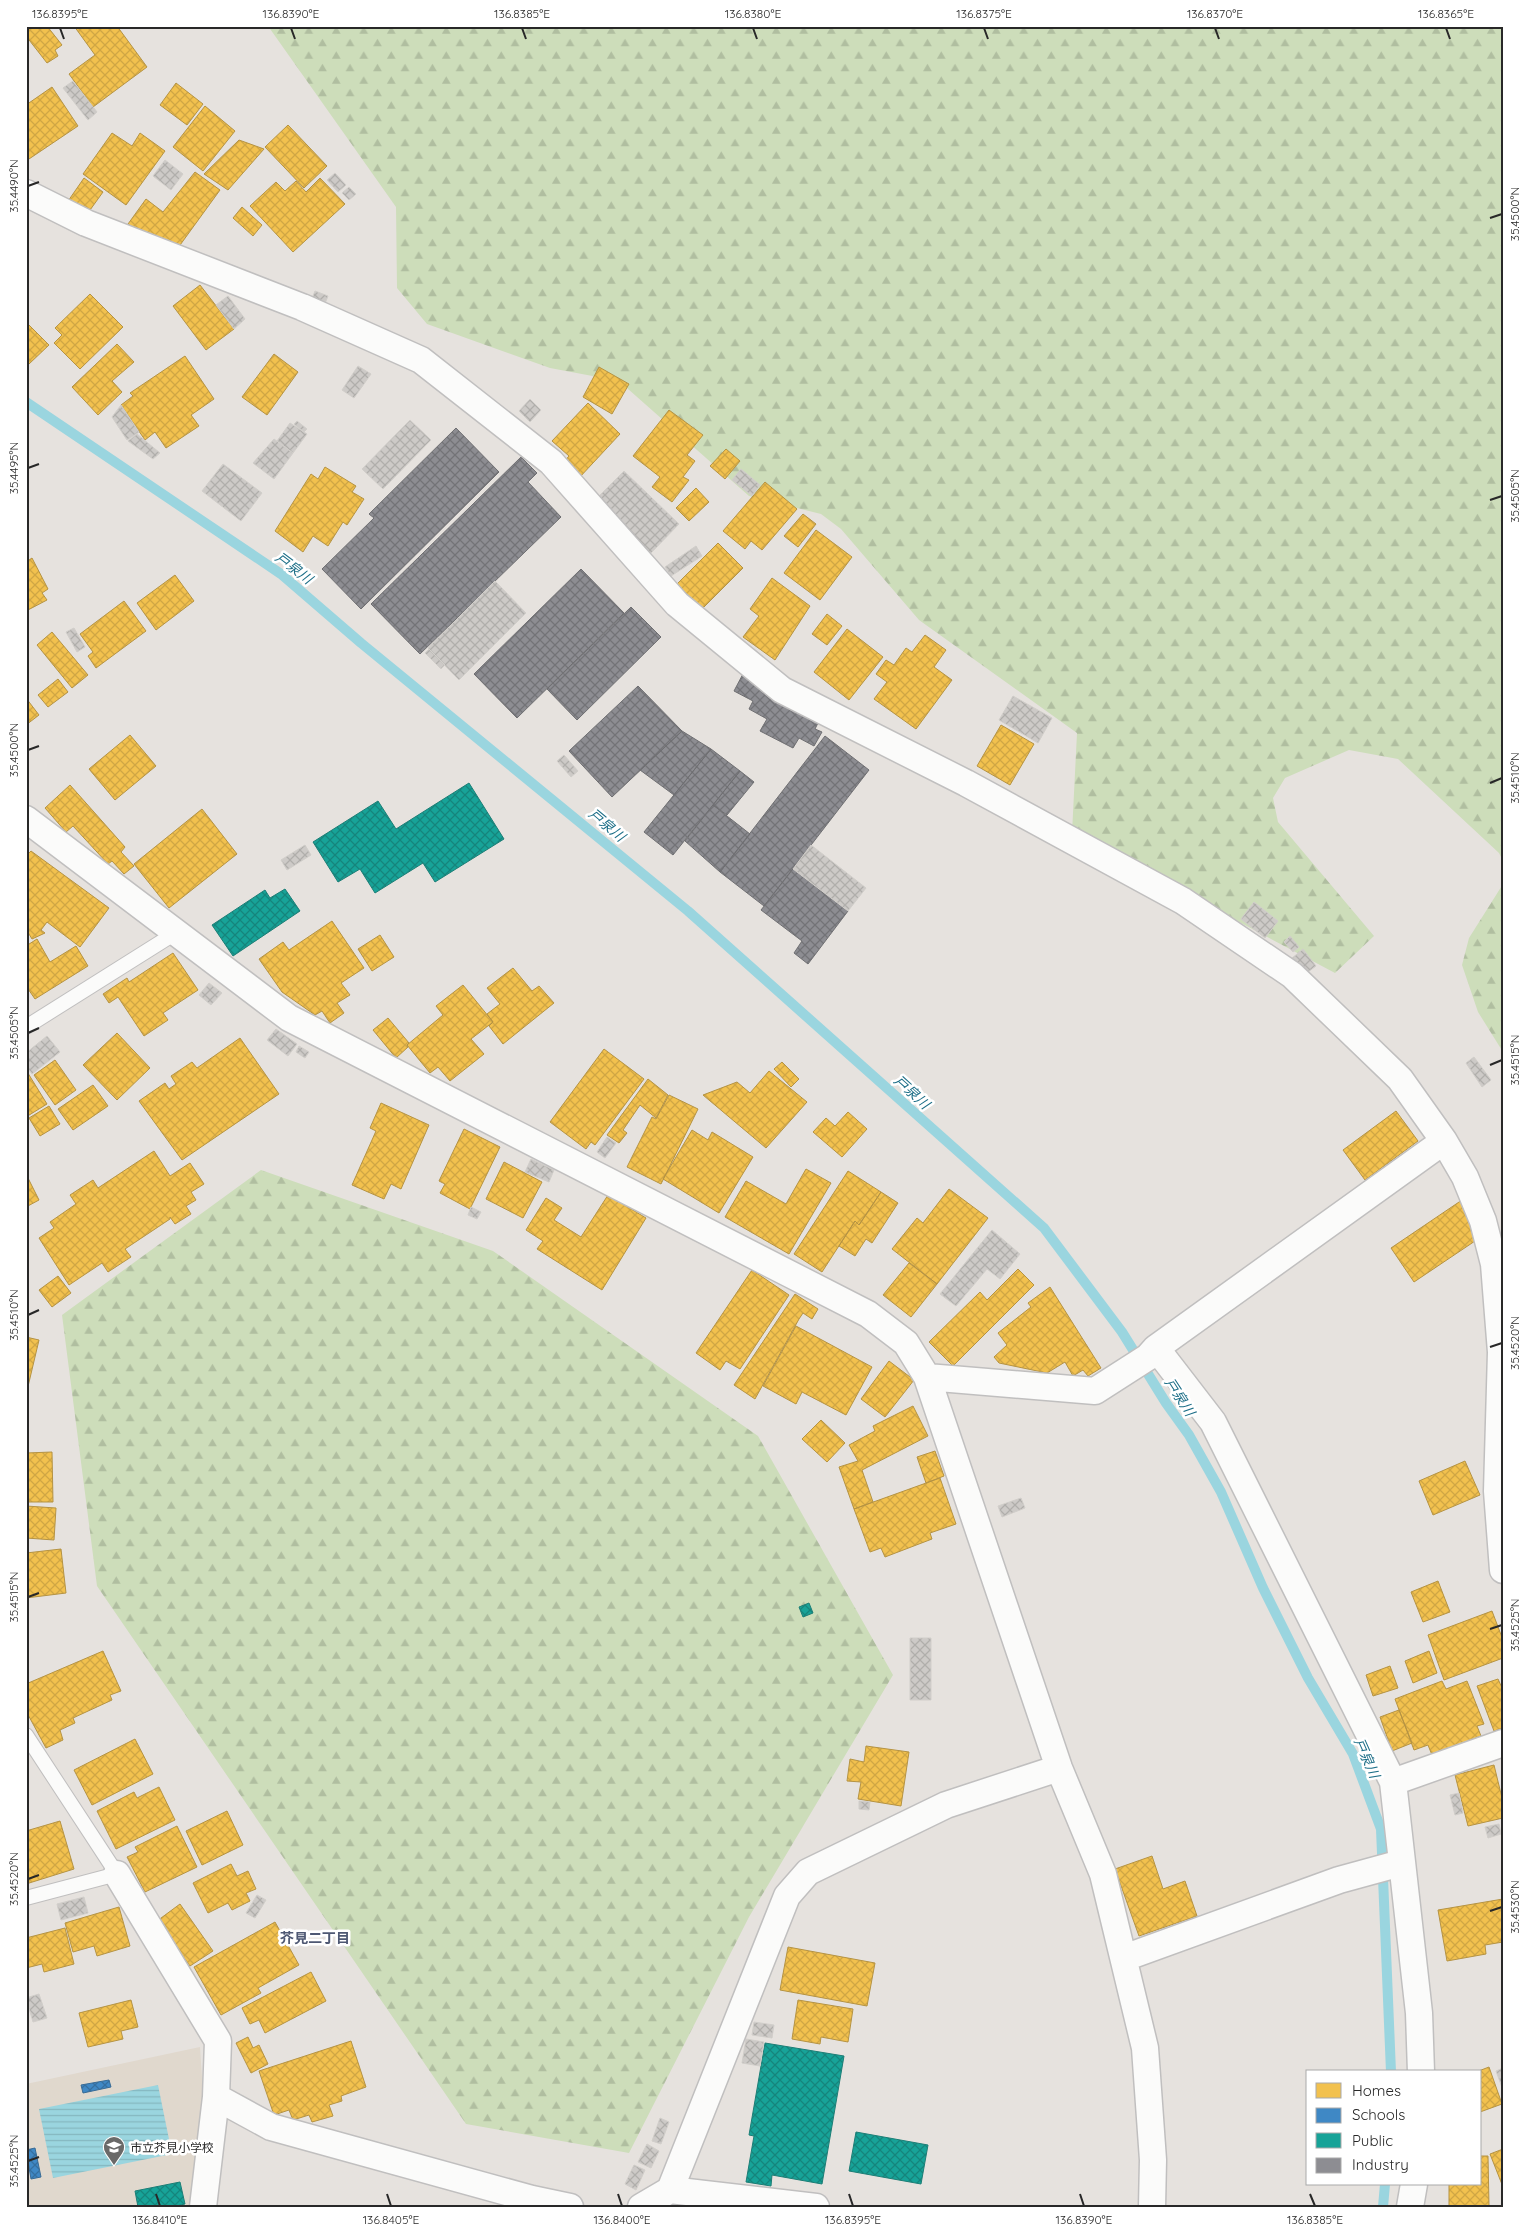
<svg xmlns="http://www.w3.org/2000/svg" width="1529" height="2233" font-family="Quicksand,'Noto Sans JP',sans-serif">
  <defs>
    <pattern id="forest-firs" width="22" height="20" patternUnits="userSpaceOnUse" patternTransform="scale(1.25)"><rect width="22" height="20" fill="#cdddba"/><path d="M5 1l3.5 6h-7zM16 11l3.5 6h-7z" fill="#b0bea0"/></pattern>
    <pattern id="water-rules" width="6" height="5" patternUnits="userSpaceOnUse" patternTransform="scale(1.25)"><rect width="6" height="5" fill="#9ad5df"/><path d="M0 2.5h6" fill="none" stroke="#85b7bf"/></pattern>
    <pattern id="homes-cross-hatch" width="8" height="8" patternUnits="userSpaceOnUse" patternTransform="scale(1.25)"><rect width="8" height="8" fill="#f2c14e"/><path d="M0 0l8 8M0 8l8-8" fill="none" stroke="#d0a644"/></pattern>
    <pattern id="schools-cross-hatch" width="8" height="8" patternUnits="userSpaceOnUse" patternTransform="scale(1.25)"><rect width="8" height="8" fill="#3f88c5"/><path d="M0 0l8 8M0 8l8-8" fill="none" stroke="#356fa0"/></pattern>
    <pattern id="public-cross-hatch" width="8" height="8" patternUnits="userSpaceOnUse" patternTransform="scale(1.25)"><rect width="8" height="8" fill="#17a398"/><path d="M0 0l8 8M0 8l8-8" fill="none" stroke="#15857c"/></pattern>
    <pattern id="industry-cross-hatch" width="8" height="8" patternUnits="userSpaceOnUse" patternTransform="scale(1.25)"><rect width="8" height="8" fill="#8d8d92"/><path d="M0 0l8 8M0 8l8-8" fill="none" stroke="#737377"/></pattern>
    <pattern id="building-cross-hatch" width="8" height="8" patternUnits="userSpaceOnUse" patternTransform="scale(1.25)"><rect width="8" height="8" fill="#cdcac7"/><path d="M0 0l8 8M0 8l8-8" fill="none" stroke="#b0aeab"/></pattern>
  </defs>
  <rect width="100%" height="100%" fill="#e6e2de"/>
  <!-- education -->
  <path fill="#e0d8cd" d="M200 2047 205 2125 197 2207H26V2084Z"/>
  <!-- forest -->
  <path fill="url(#forest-firs)" d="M268 26H1503V861L1499 853 1398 759 1349 750 1285 778 1273 798 1278 822 1374 936 1335 973 1072 833 1077 733 919 620 841 529 821 514 749 496 619 381 550 368 427 324 397 288 396 207Z
    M1503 884V1052L1478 1012 1462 965 1469 938Z
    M261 1170 493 1251 758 1436 893 1675 749 1917 629 2153 466 2124 97 1586 62 1315Z"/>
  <!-- water -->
  <path fill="url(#water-rules)" d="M158 2085 172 2154 53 2178 39 2109Z"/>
  <!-- homes -->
  <path fill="url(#homes-cross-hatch)" stroke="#b59343" d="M26 26H47L62 45 55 50 58 56 47 63 26 36Z
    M74 26H117L147 67 93 107 69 74 95 55Z
    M176 83 203 104 187 125 160 105Z
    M52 87 78 126 26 161V105Z
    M205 106 235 131 203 171 173 147Z
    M288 125 327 166 304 188 265 147Z
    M112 133 132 146 140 133 165 151 126 205 83 174Z
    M239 140 264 149 228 190 204 174Z
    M195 172 220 190 175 252 161 248 128 224 146 199 163 212Z
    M84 178 103 192 85 217 66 204Z
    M320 178 345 204 293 252 250 206 276 182 285 191 296 181 306 192Z
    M242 207 262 225 253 236 233 218Z
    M200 285 234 329 206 350 173 306Z
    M90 294 123 327 80 369 54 343 62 335 55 328Z
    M26 322 49 345 29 364 26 362Z
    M117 344 134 362 112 381 122 392 98 415 72 387Z
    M274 354 298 372 267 415 242 397Z
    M185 356 214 399 191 415 199 426 166 448 155 432 145 440 121 405 133 396 130 393Z
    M599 367 629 384 612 414 583 397Z
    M588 403 620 434 579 478 563 463 569 456 552 441Z
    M669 410 703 435 687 455 695 461 683 477 689 480 672 502 652 487 660 477 633 456Z
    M726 449 740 461 725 479 710 466Z
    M325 467 356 486 352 492 364 499 347 525 343 522 328 546 313 536 303 552 275 531 311 474 318 479Z
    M765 482 797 509 762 550 751 541 745 549 723 531Z
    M696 488 709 502 689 521 676 508Z
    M803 514 816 524 798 547 784 536Z
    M816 530 852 557 820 600 784 573Z
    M718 543 743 568 702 609 677 584Z
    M32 558 48 589 42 593 47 600 26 611V562Z
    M175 575 194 601 156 630 137 603Z
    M772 578 810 606 775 660 743 637 759 616 750 609Z
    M124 601 146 631 96 668 88 656 93 652 80 634Z
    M827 614 842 626 827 645 812 634Z
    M847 629 883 657 849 700 814 672Z
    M52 632 88 675 72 688 37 645Z
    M925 635 946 650 934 667 952 680 916 729 874 699 887 682 876 674 886 660 894 665 906 648 912 652Z
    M58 679 68 692 48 707 38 695Z
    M26 698 39 715 26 725Z
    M1001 725 1034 744 1010 785 977 766Z
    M130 735 156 766 115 800 89 769Z
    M70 785 125 847 121 852 134 866 124 874 112 861 108 864 73 826 66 832 45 808Z
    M202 809 237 854 169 908 134 864Z
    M31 851 109 908 80 947 47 922 41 930 45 933 32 939 26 929V856Z
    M332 921 364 968 341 983 350 995 337 1003 344 1013 330 1023 322 1011 315 1015 282 992 259 959 283 942 289 950Z
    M380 935 394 957 372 971 358 949Z
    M37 939 50 962 76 946 88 966 35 999 26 986V946Z
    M173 953 198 990 163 1013 168 1020 144 1036 118 997 109 1003 103 994 127 978 129 982Z
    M513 968 532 991 539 986 554 1003 503 1044 489 1026 493 1022 487 1014 500 1004 487 988Z
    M463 985 493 1022 471 1039 484 1054 450 1081 438 1067 430 1073 407 1045 443 1015 436 1006Z
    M388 1018 409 1043 407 1045 408 1047 396 1058 373 1030Z
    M117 1033 150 1068 117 1100 83 1065Z
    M240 1038 279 1094 182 1160 139 1101 165 1083 169 1089 176 1084 171 1076 192 1062 197 1068Z
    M604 1049 644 1079 595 1145 591 1142 586 1149 550 1122Z
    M55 1060 76 1090 55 1105 34 1075Z
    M782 1062 799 1079 791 1087 774 1069Z
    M26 1070 47 1104 26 1117Z
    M769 1071 807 1102 766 1148 703 1095 737 1082 750 1093Z
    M648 1079 668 1095 656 1118 640 1105 623 1130 627 1133 619 1143 607 1135Z
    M93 1085 108 1106 73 1130 58 1109Z
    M669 1095 698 1109 661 1184 627 1167 652 1117 656 1119Z
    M381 1103 429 1125 401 1189 391 1184 384 1199 352 1185 376 1131 370 1128Z
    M49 1106 60 1124 40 1136 29 1118Z
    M1396 1111 1418 1141 1365 1180 1343 1150Z
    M848 1112 867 1129 842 1157 813 1132 826 1118 835 1126Z
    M464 1129 500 1147 470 1209 440 1193 445 1184 439 1181Z
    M692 1130 708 1140 712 1132 753 1157 719 1213 663 1179Z
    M154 1151 170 1176 190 1163 204 1184 191 1192 196 1200 186 1206 191 1214 175 1224 170 1217V1219L125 1249 131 1257 108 1272 102 1263 69 1285 39 1238 54 1228 50 1222 76 1204 70 1195 93 1180 98 1188Z
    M504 1162 542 1182 523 1218 486 1199Z
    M806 1169 831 1183 789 1254 725 1217 746 1181 786 1204Z
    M848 1171 881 1192 859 1225 855 1221 822 1272 794 1254Z
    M28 1178 39 1200 26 1207V1179Z
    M949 1189 988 1218 937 1284 892 1249 917 1218 923 1223Z
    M881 1192 898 1203 872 1243 866 1239 855 1256 839 1246 855 1221 859 1225Z
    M608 1195 646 1218 602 1290 537 1249 543 1241 526 1230 546 1198 562 1208 554 1220 581 1237Z
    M1462 1200 1478 1239 1414 1282 1391 1248Z
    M909 1263 937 1284 911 1317 883 1295Z
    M1018 1269 1034 1285 953 1366 929 1342 980 1292 987 1300Z
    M752 1270 789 1295 740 1369 726 1361 720 1370 696 1353Z
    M58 1276 71 1293 52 1307 39 1290Z
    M1050 1287 1101 1368 1088 1376 1083 1370 1073 1376 1065 1362 1047 1373 999 1363 994 1357 1007 1345 998 1333 1031 1307 1028 1303Z
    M795 1294 818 1309 812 1319 803 1313 799 1319 755 1399 734 1385Z
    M796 1326 872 1367 846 1415 802 1392 796 1404 763 1386Z
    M26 1337 39 1340 26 1395Z
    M889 1361 914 1380 885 1417 861 1399Z
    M913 1406 928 1436 862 1470 873 1502 854 1509 839 1467 858 1461 849 1445 875 1431 873 1426Z
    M821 1420 845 1443 827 1462 802 1439Z
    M935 1451 944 1476 926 1483 917 1457Z
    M52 1452 53 1502H26V1453Z
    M1465 1461 1480 1495 1433 1515 1419 1481Z
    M940 1478 956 1524 930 1533 932 1539 885 1557 881 1548 870 1552 854 1509Z
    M26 1506 56 1508 54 1540 26 1538Z
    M61 1549 66 1593 26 1598V1553Z
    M1438 1581 1450 1612 1423 1622 1411 1592Z
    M1492 1611 1503 1640V1658L1444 1680 1428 1635Z
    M103 1651 121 1691 110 1695 112 1700 73 1718 75 1723 60 1730 63 1740 46 1748 26 1711V1684Z
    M1429 1651 1437 1673 1413 1683 1405 1661Z
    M1390 1666 1398 1688 1373 1696 1366 1675Z
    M1498 1679 1503 1690V1728L1494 1731 1477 1686Z
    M1442 1681 1446 1689 1467 1681 1484 1724 1477 1726 1481 1736 1432 1755 1428 1745 1414 1750 1395 1699Z
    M1399 1710 1412 1743 1392 1751 1380 1717Z
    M135 1739 153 1774 92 1805 74 1770Z
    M866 1746 909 1752 901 1806 858 1799 861 1782 847 1781 850 1759 864 1762Z
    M1494 1765 1503 1802V1818L1468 1826 1455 1775Z
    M159 1787 175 1820 116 1849 97 1811 134 1792 137 1798Z
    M227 1811 243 1845 202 1865 186 1831Z
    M60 1821 74 1869 26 1884V1831Z
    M177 1826 197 1867 145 1892 127 1857 138 1852 135 1847Z
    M1152 1856 1163 1889 1185 1881 1197 1916 1139 1936 1115 1869Z
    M231 1864 237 1876 248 1871 256 1889 246 1893 250 1901 232 1910 228 1903 208 1913 193 1883Z
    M1503 1899V1942L1485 1945 1486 1954 1447 1961 1438 1910Z
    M180 1904 213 1951 190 1966 157 1921Z
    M119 1907 130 1946 97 1956 94 1946 73 1952 65 1923Z
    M275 1922 299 1965 258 1988 261 1993 221 2015 194 1967Z
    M65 1928 74 1964 44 1972 42 1964 26 1968V1938Z
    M788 1947 875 1963 867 2006 780 1990Z
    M311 1972 326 2001 265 2033 259 2020 250 2024 242 2008Z
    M131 2000 138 2027 121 2031 123 2039 88 2047 79 2013Z
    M798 2000 853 2009 848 2042 821 2037 820 2044 792 2039Z
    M248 2037 253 2048 259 2045 268 2064 251 2073 236 2043Z
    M351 2041 366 2087 341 2096 342 2101 329 2105 333 2116 312 2122 309 2115 293 2120 289 2110 274 2115 259 2071Z
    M1489 2067 1502 2104 1480 2112V2072H1476Z
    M1503 2149V2187L1490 2154Z
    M1480 2156H1488L1489 2206 1449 2207V2184H1480Z"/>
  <!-- schools -->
  <path fill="url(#schools-cross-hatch)" stroke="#386b96" d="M109 2080 111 2087 83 2093 81 2085Z
    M35 2148 41 2177 31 2179 26 2150Z"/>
  <!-- public -->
  <path fill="url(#public-cross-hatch)" stroke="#1c7e76" d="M469 783 504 839 435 882 423 863 375 893 360 869 338 882 313 842 378 801 396 829Z
    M285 889 300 911 233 956 212 925 265 890 270 898Z
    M809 1603 813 1613 803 1617 799 1607Z
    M765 2043 844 2056 822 2184 772 2175 771 2186 746 2182 754 2136 749 2135Z
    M856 2132 928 2145 921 2184 849 2171Z
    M180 2182 185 2204 172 2207H138L135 2191Z"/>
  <!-- industry -->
  <path fill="url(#industry-cross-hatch)" stroke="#6f6f72" d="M456 428 499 472 361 609 322 569 374 518 369 514Z
    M521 457 537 473 528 482 561 517 420 654 371 604Z
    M581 569 624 613 517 718 474 674Z
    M631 607 661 637 577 720 547 689Z
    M744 672 822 715 815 729 822 732 814 746 799 738 793 748 760 731 767 719 749 709 753 701 734 691Z
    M638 686 682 731 612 797 569 751Z
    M682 731 711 749 674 795 640 770Z
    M825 736 869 770 764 906 720 872Z
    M711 749 740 771 673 855 644 832Z
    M740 771 754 782 727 815 713 805Z
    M713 805 750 834 720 872 685 841Z
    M793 869 848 911 808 964 794 953 802 941 761 910Z"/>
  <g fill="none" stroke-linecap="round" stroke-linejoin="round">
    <!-- stream -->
    <path stroke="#9ad5df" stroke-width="10" d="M26 402 281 574 361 643 688 911 1044 1228 1122 1332 1166 1403 1189 1435 1221 1492 1263 1588 1308 1678 1353 1754 1381 1829 1391 2072
      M1383 2207 1385 2184"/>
  </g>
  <!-- building -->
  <path fill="url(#building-cross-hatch)" stroke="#d1ceca" d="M73 81 97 112 88 120 63 88Z
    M165 160 183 174 171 190 153 176Z
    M335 173 346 185 338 192 327 180Z
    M349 187 356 194 349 200 342 193Z
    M315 291 328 296 322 311 309 306Z
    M228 296 245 319 234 329 216 305Z
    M358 366 371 374 354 398 342 390Z
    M530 399 541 410 530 422 519 411Z
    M121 405 139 432 127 440 112 417Z
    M410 420 431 440 383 489 362 469Z
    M297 421 307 429 304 432 294 424Z
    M290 423 307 434 293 453 277 441Z
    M137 434 160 453 153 459 128 441Z
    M274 439 293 453 274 479 253 463Z
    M223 464 262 493 241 521 202 491Z
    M741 469 760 485 752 496 732 480Z
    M624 471 679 524 650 554 595 500Z
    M696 546 702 556 671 576 665 567Z
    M495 581 526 613 459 680 428 648Z
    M74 628 85 647 77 652 66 632Z
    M429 649 445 665 441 669 425 653Z
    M1013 696 1052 718 1038 743 999 720Z
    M564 755 578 771 571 777 557 761Z
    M305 845 311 855 287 870 281 860Z
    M811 845 866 888 848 911 793 869Z
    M1254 902 1278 921 1265 938 1241 919Z
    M1290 936 1299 947 1293 952 1284 942Z
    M1303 949 1316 966 1304 975 1291 959Z
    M209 983 222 993 211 1005 199 995Z
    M276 1029 297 1044 288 1056 267 1040Z
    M47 1036 60 1052 32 1074 26 1066V1053Z
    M299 1046 309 1052 305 1058 296 1052Z
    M1474 1057 1491 1080 1482 1087 1466 1063Z
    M607 1137 616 1143 605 1158 597 1152Z
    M531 1159 554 1170 549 1182 525 1172Z
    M471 1207 481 1212 477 1219 468 1215Z
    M992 1230 1020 1254 1000 1279 987 1269 956 1306 940 1294Z
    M1021 1498 1025 1508 1002 1517 998 1506Z
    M910 1638H931V1700H910Z
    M1459 1793 1463 1813 1455 1815 1450 1795Z
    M859 1801 870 1802 869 1810 859 1809Z
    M1499 1824 1501 1834 1488 1838 1485 1827Z
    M257 1895 266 1900 255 1918 246 1913Z
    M84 1897 88 1913 61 1920 57 1904Z
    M39 1994 47 2018 33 2022 26 1998Z
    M754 2022 774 2025 772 2038 752 2035Z
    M746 2039 764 2042 760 2066 742 2063Z
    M1503 2068V2090L1496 2071Z
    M660 2118 669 2122 661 2144 652 2141Z
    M647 2144 659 2151 651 2168 638 2162Z
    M634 2165 645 2170 636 2190 625 2184Z"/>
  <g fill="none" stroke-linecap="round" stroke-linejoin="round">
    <!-- lane casing -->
    <g stroke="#c0bfbf" stroke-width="16">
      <path id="lane" d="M26 1027 177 932
        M26 1735 117 1874 26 1898"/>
    </g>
    <!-- street casing -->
    <g stroke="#c0bfbf" stroke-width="29">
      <path id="street" d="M26 193 86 223 302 307 421 360 551 462 677 604 782 690 966 783 1183 901 1292 975 1400 1079 1444 1141 1465 1177 1483 1221 1494 1264 1501 1352 1497 1491 1503 1570
        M26 819 289 1018 868 1314 906 1343 927 1377 1059 1768 1103 1874 1145 2048 1153 2160 1152 2207
        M1156 1348 1213 1422 1393 1782 1419 2013 1421 2072
        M927 1377 1095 1391 1148 1357 1156 1348 1444 1141
        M1393 1782 1503 1743
        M117 1874 218 2041 216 2097 203 2207
        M1124 1958 1339 1880 1401 1863
        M216 2097 271 2127 532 2199 570 2207
        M670 2190 787 1896 808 1872 946 1805 1059 1768
        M641 2207 670 2190 816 2207
        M1410 2207 1414 2184"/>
    </g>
    <!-- lane -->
    <use href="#lane" stroke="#fbfbfa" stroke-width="14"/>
    <!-- street -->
    <use href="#street" stroke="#fbfbfa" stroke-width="26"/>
  </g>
  <!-- ticks -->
  <path fill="none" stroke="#282828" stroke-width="2" d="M60 28 64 39M291 28 295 39M522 28 526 39M753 28 757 39M984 28 988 39M1215 28 1219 39M1446 28 1450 39M28 186 39 182M1490 218 1502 214M28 468 39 464M1490 500 1502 496M28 750 39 746M1490 783 1502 778M28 1033 39 1028M1490 1065 1502 1060M28 1315 39 1310M1490 1347 1502 1343M28 1597 39 1593M1490 1629 1502 1625M28 1879 39 1875M1490 1911 1502 1907M28 2161 39 2157M156 2194 160 2206M387 2194 391 2206M618 2194 622 2206M849 2194 853 2206M1080 2194 1084 2206M1310 2194 1315 2206"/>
  <!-- icons -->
  <defs>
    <g id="school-pin" transform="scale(1.125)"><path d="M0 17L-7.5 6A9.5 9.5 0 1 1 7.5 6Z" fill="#6a6968" stroke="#fff"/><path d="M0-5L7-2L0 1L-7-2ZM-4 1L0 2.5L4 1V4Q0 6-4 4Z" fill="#fff"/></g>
  </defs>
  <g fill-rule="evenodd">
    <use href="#school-pin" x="114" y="2147"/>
  </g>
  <g text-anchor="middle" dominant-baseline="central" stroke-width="5" stroke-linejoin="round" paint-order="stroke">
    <!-- poi labels -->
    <g font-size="12" fill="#282828" stroke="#fff" text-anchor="start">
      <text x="130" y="2147">市立芥見小学校</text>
    </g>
    <!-- water labels -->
    <g font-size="14" font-style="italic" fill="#1c6e87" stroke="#fff">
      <text transform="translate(294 568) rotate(37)">戸泉川</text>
      <text transform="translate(607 825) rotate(40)">戸泉川</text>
      <text transform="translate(912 1092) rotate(42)">戸泉川</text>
      <text transform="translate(1180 1397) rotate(57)">戸泉川</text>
      <text transform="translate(1367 1758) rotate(66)">戸泉川</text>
    </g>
    <!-- neighbourhood labels -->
    <g font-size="14" font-weight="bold" fill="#4e5873" stroke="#fff">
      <text x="315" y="1938">芥見二丁目</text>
    </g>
  </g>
  <!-- border -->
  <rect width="1529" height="2233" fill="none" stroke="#ffffff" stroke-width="55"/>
  <!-- legend -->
  <rect x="1306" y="2070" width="175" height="115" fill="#ffffff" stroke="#a9a9a9"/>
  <rect x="1316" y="2083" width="25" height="15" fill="#f2c14e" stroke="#a9a9a9"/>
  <text x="1352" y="2096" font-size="15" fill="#282828">Homes</text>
  <rect x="1316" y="2108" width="25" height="15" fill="#3f88c5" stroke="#a9a9a9"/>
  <text x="1352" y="2120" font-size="15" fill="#282828">Schools</text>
  <rect x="1316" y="2133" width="25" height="15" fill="#17a398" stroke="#a9a9a9"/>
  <text x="1352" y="2146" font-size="15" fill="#282828">Public</text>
  <rect x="1316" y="2158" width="25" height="15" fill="#8d8d92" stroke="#a9a9a9"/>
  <text x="1352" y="2170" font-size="15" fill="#282828">Industry</text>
  <rect x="28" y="28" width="1474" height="2178" fill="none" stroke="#282828" stroke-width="2"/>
  <g font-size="12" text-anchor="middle" fill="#282828">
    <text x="60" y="18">136.8395°E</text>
    <text x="291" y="18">136.8390°E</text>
    <text x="522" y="18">136.8385°E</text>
    <text x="753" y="18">136.8380°E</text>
    <text x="984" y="18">136.8375°E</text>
    <text x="1215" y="18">136.8370°E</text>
    <text x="1446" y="18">136.8365°E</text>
    <text transform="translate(14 186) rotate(-90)" y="4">35.4490°N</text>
    <text transform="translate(1515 214) rotate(-90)" y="4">35.4500°N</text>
    <text transform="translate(14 468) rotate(-90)" y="4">35.4495°N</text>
    <text transform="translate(1515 496) rotate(-90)" y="4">35.4505°N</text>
    <text transform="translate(14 750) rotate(-90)" y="4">35.4500°N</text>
    <text transform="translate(1515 778) rotate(-90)" y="4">35.4510°N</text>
    <text transform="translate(14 1033) rotate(-90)" y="4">35.4505°N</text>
    <text transform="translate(1515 1060) rotate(-90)" y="4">35.4515°N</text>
    <text transform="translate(14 1315) rotate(-90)" y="4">35.4510°N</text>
    <text transform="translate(1515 1343) rotate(-90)" y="4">35.4520°N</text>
    <text transform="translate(14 1597) rotate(-90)" y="4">35.4515°N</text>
    <text transform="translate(1515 1625) rotate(-90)" y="4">35.4525°N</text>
    <text transform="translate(14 1879) rotate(-90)" y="4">35.4520°N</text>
    <text transform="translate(1515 1907) rotate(-90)" y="4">35.4530°N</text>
    <text transform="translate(14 2161) rotate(-90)" y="4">35.4525°N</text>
    <text x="160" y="2224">136.8410°E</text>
    <text x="391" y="2224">136.8405°E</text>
    <text x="622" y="2224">136.8400°E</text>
    <text x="853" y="2224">136.8395°E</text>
    <text x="1084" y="2224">136.8390°E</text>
    <text x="1315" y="2224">136.8385°E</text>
  </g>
</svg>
